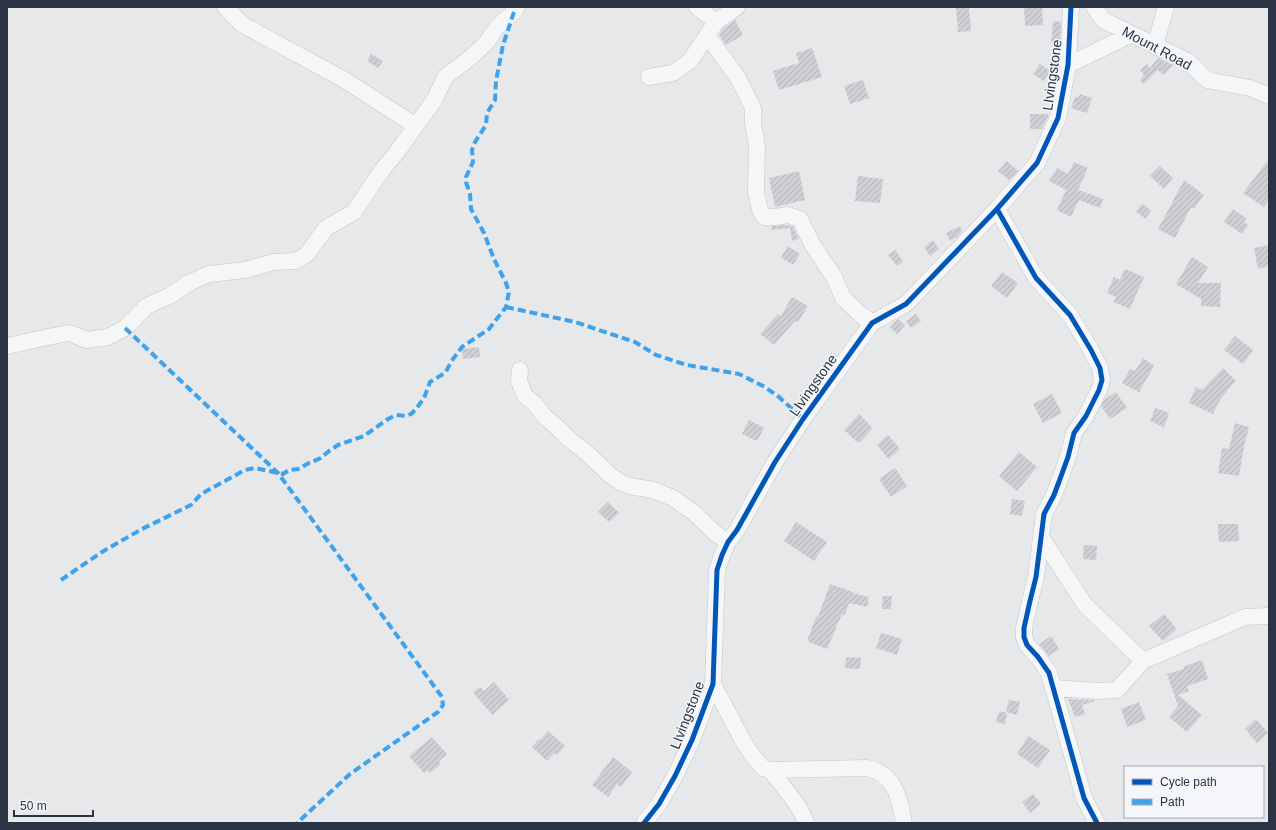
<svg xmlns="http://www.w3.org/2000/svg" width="1276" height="830" font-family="Arial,sans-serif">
  <defs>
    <pattern id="building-hatch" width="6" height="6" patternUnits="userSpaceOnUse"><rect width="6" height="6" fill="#ced0d3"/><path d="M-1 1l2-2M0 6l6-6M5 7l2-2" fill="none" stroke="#b1b3b6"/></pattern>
  </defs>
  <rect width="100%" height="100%" fill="#e6e8ea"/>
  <!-- building -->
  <path fill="url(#building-hatch)" d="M956 7H969L971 31 958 32Z
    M1024 7H1042L1043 25 1025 26Z
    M735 20 743 35 726 45 719 35 723 29Z
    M1053 21 1061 22 1060 44 1051 43Z
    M812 48 822 77 779 90 773 71 799 63 796 53Z
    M371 54 383 61 378 68 367 61Z
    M1158 58 1173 65 1164 75 1158 70 1144 84 1140 80 1144 75 1140 70 1147 64 1150 68Z
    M1040 64 1050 71 1044 81 1033 74Z
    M863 80 869 98 850 104 844 86Z
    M1080 94 1092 98 1087 113 1071 108 1075 97 1078 98Z
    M1030 114H1049L1042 129H1030Z
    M1269 159V199L1264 207 1243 193Z
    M1007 161 1018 171 1009 180 998 171Z
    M1074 162 1088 168 1078 190 1103 199 1100 208 1079 200 1071 217 1057 210 1066 190 1049 181 1057 168 1068 174Z
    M1160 166 1173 178 1164 189 1150 176Z
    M799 171 805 200 775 207 769 178Z
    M858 176 883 179 880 203 855 201Z
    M1184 180 1204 195 1194 209 1191 207 1175 238 1158 229Z
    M1142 204 1151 210 1146 219 1136 212Z
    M1233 209 1246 218 1244 222 1248 225 1242 234 1224 222Z
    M787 225 793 227 799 239 792 241 790 228 772 230 771 226Z
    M960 226 962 231 957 237 950 241 946 233Z
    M933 240 939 249 930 256 924 247Z
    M1269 245V266L1258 269 1254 248Z
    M788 246 800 254 793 265 781 257Z
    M895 250 903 261 897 266 888 255Z
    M1192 257 1208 267 1198 283H1221L1220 307 1201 306V299L1176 284Z
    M1125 269 1144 277 1130 309 1114 302 1116 297 1107 293 1114 277 1120 280Z
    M1002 272 1018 283 1007 298 991 286Z
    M792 297 808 306 798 322 795 321 774 345 760 334 778 314 781 316Z
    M916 314 921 321 911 328 906 321Z
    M898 319 905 325 897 334 890 327Z
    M1235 336 1253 350 1243 364 1224 350Z
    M479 347 480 357 463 359 462 349Z
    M1143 358 1154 366 1139 392 1122 383 1130 369 1135 371Z
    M1223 368 1236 381 1221 398 1213 414 1189 403 1196 387 1202 390Z
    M1116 392 1127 408 1110 419 1101 406 1105 399Z
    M1052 394 1062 413 1043 423 1033 404Z
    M1155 408 1169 413 1164 427 1150 421Z
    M859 414 873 428 860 442H857L844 430Z
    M749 420 764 428 757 441 742 434Z
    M1235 423 1249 427 1244 446 1239 476 1218 473 1222 448 1229 449Z
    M888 435 900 449 889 459 877 445Z
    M1019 452 1037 467 1017 491 999 476Z
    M895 468 907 486 891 497 879 479Z
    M1012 499 1025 501 1022 516 1010 514Z
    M608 502 619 513 609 522 598 512Z
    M796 522 827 542 814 561 784 541Z
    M1218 524H1238L1239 541 1219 542Z
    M1084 545 1097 546 1096 560 1083 559Z
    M830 584 853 592V593L869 597 867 607 849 603 845 615 842 614 827 649 807 641 816 617H818Z
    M883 596H892L891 609H882Z
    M1164 614 1177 629 1163 641 1149 626Z
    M881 633 902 639 897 655 876 648Z
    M1051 636 1059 649 1049 656 1039 644Z
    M846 657 861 658 860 669 845 668Z
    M1202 660 1208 679 1187 686 1189 691 1178 695 1202 715 1187 732 1169 717 1178 706 1167 674 1184 669 1183 667Z
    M494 682 509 700 492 715 473 692 480 687 484 691Z
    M1068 699 1094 700 1095 701 1082 705 1085 714 1075 717Z
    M1009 700 1020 702 1017 715 1006 712Z
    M1139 702 1146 720 1127 727 1121 709Z
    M999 711 1007 713 1005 724 996 722Z
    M1256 719 1268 733 1257 743 1245 729Z
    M548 731 565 746 557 755 554 753 547 761 532 747 539 739 540 740Z
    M1028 736 1050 750 1038 768 1017 754Z
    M432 737 447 754 439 761 441 764 430 773 428 770 424 773 409 756Z
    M613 757 632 772 621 787 617 784 608 797 592 785Z
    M1033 794 1041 804 1030 813 1022 802Z"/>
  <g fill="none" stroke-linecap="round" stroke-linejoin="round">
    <!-- minor casing -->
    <g stroke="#c4c6c8" stroke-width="17">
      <path id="minor" d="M225 7 243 25 343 79 416 126
        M697 7 716 22
        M1094 7 1103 20 1189 62 1207 80 1250 88 1269 96
        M707 35 738 78 753 108V123L757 146 756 192 760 210 764 217H775L788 215 800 219 812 244 834 277 843 298 860 314 872 323
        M1155 46 1166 7
        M1068 65 1132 34
        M649 77 673 73 690 61 716 22 737 7
        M997 209 1036 278 1070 315 1091 350 1100 368 1102 380 1099 390 1086 416 1074 433 1068 457 1060 479 1054 495 1044 514 1036 577 1030 601 1024 628V637L1027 645 1038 657 1049 673 1084 798 1097 823
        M7 346 53 336 69 333 87 340 108 337 125 328 147 306 171 295 189 283 209 274 245 270 274 262 296 261 307 254 326 228 354 212 382 170 397 152 435 99 445 77 470 58 487 42 497 27 514 12 517 7
        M520 370 519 381 525 396 534 403 544 416 560 430 570 440 588 454 610 475 620 482 629 486 653 490 673 498 693 512 715 533 728 542
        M1041 537 1085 605 1143 661
        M713 684 743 741 752 755 763 768 770 770 867 768C895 773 900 799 904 823
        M1053 688 1099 691 1117 690 1143 661 1245 617 1269 616
        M770 770C783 787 799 803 806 823
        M644 823 659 804 675 776 692 740 713 684 717 570 722 555 728 542 737 530 775 462 803 419 872 323 906 304 997 209 1037 163 1058 118 1068 65 1071 7"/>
    </g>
    <!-- minor -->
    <use href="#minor" stroke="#f5f6f7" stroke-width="16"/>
    <!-- quiet -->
    <path stroke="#3ea3ec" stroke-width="4" stroke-dasharray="8 4" stroke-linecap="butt" d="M506 307 575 322 635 342 656 355 687 365 739 374 765 387 779 397 803 419
      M125 328 278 473 442 697 443 705 438 712 350 774 297 823
      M61 580 102 552 142 529 191 505 201 494 245 470 255 468 283 474 289 470 298 469 309 463 321 458 329 451 338 445 364 436 388 419 396 415 406 416 411 414 416 409 424 398 430 382 445 373 453 359 462 347 489 329 506 307 509 292 506 283 494 259 484 233 471 209 470 194 466 182V177L473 162 472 150 475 142 486 125 487 113 495 100 496 81 503 45 514 12"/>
    <!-- cycleway casing -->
    <g stroke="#f4f6f9" stroke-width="8">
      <path id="cycleway" d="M997 209 1036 278 1070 315 1091 350 1100 368 1102 380 1099 390 1086 416 1074 433 1068 457 1060 479 1054 495 1044 514 1036 577 1030 601 1024 628V637L1027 645 1038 657 1049 673 1084 798 1097 823
        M644 823 659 804 675 776 692 740 713 684 717 570 722 555 728 542 737 530 775 462 803 419 872 323 906 304 997 209 1037 163 1058 118 1068 65 1071 7"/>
    </g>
    <!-- cycleway -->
    <use href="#cycleway" stroke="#0057b8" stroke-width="5"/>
  </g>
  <g text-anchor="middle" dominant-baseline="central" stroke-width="3" stroke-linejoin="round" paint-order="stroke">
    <!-- street labels -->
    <g font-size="14" fill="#2b3445" stroke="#f4f6f9">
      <text transform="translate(1157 48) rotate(28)">Mount Road</text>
      <text transform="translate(1052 75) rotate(-82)">LIvingstone</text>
      <text transform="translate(813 385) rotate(-55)">LIvingstone</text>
      <text transform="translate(687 715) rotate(-69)">LIvingstone</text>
    </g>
  </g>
  <!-- border -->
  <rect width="1276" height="830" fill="none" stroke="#2b3445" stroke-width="16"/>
  <!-- legend -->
  <rect x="1124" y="766" width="140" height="52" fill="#f4f6f9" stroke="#a4a8b1"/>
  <rect x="1132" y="779" width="20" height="6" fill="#0057b8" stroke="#a4a8b1"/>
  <text x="1160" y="786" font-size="12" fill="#2b3445">Cycle path</text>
  <rect x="1132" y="799" width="20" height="6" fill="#3ea3ec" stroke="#a4a8b1"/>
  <text x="1160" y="806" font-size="12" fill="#2b3445">Path</text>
  <!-- scale -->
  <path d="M14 810v6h79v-6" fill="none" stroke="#2b3445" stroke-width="2"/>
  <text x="20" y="810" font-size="12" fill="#2b3445" stroke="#f4f6f9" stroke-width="3" paint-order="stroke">50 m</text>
</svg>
